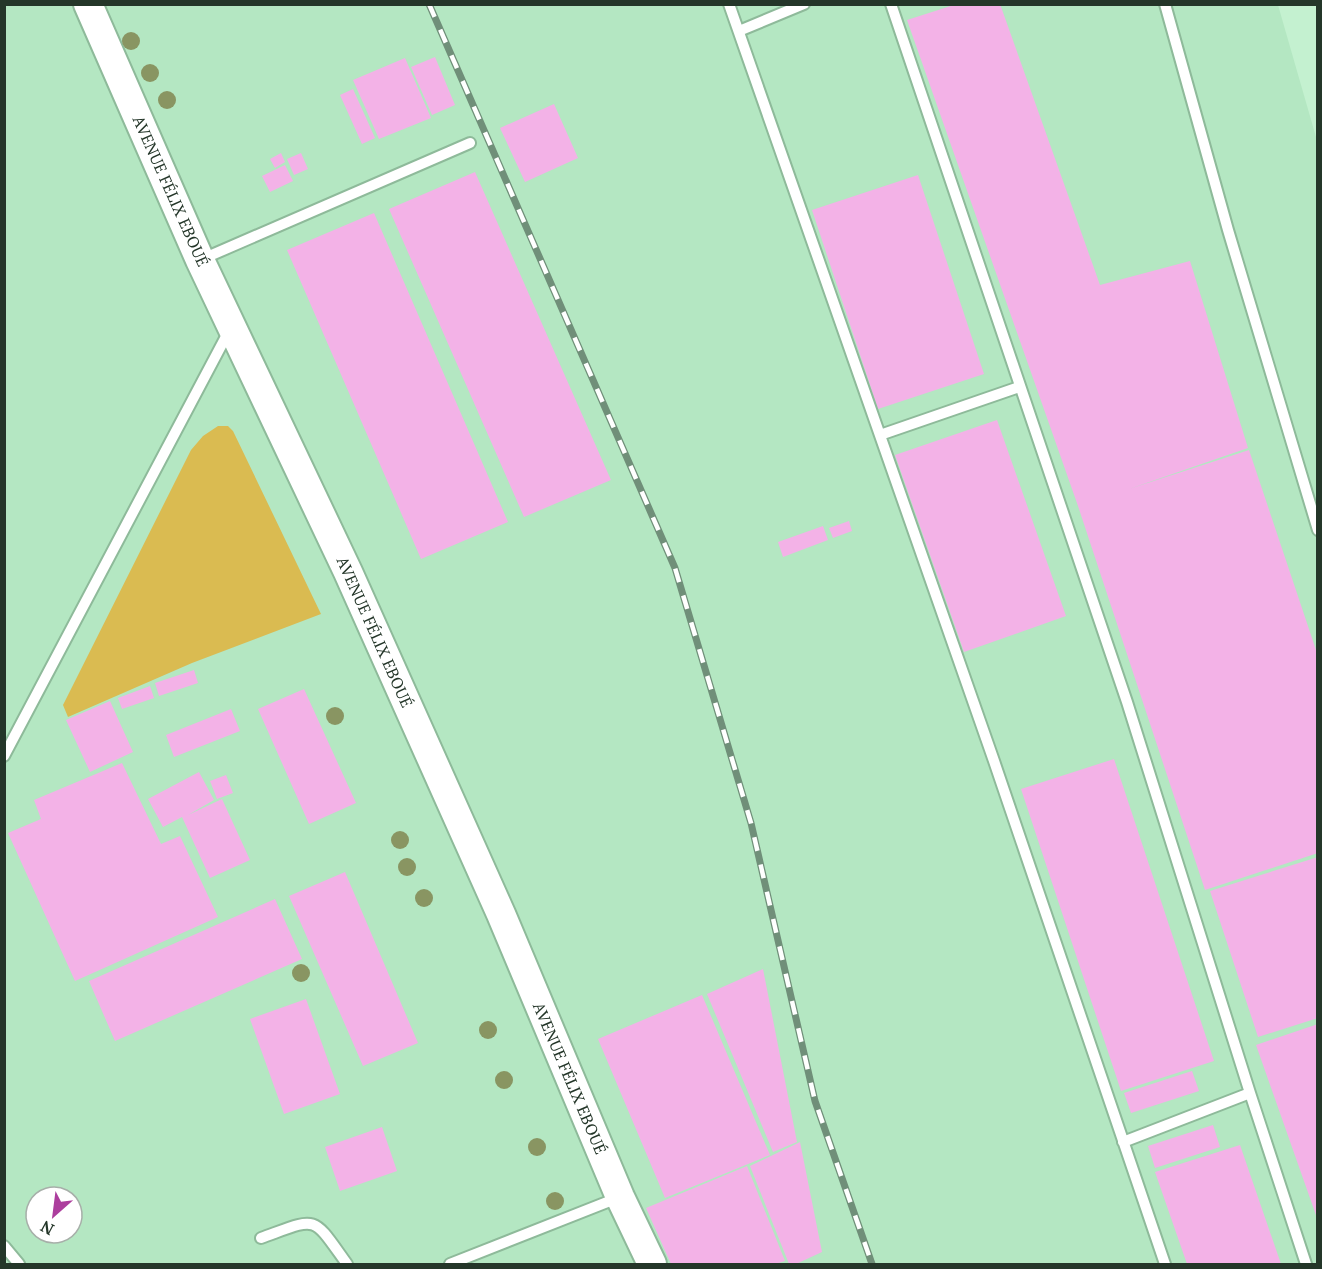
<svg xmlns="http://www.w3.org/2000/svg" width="1322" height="1269" font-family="'PT Serif',serif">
  <rect width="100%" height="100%" fill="#c4f1d0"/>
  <!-- built -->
  <path fill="#b4e7c2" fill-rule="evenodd" d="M5 5H1278L1318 144 1317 1264H5ZM36 1197H72V1233H36Z"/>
  <!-- green -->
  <path fill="#dabb51" d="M218 426H228L233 431 321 614 192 663 68 717 63 705 191 450 203 436Z"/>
  <!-- building -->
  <path fill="#f3b2e7" d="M957 4H1000L1100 285 1190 261 1248 448 1129 489 1249 450 1318 656V853L1205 890 1078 506 907 20Z
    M435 57 455 105 432 115 411 67Z
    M405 58 431 118 379 139 353 80Z
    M353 89 375 138 362 144 340 95Z
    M554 104 578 158 525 182 500 128Z
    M281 153 285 162 275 168 270 159Z
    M301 153 308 169 294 175 287 159Z
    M285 165 293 181 270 192 262 176Z
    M475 172 611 480 524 517 389 209Z
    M918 175 984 374 878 409 812 210Z
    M374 213 508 522 421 559 287 250Z
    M997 420 1066 616 964 652 895 455Z
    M849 521 852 531 833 538 829 528Z
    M823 526 828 540 783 557 778 542Z
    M194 670 198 683 159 696 155 683Z
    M150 686 154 698 122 709 118 698Z
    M304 689 356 803 309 824 258 709Z
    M110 701 133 752 90 772 66 720Z
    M231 709 240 731 174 757 166 735Z
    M1114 759 1214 1061 1121 1091 1021 789Z
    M122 763 161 844 180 836 218 917 75 981 8 833 41 819 34 800Z
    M199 772 214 800 188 815 222 799 250 860 210 878 182 817 163 827 148 799Z
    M226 775 233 793 217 799 210 781Z
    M1318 857V1018L1258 1037 1210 891Z
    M345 872 418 1043 363 1066 289 896Z
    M275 899 302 959 115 1041 89 981Z
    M763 969 797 1142 773 1152 707 994Z
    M702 995 770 1155 665 1198 598 1039Z
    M306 999 340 1094 284 1114 250 1019Z
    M1318 1024V1218H1317L1256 1045Z
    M1192 1071 1199 1091 1131 1113 1124 1093Z
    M1213 1125 1220 1147 1155 1168 1148 1146Z
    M382 1127 397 1171 340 1191 325 1147Z
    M800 1142 822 1252 796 1264H789L750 1166Z
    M1240 1145 1281 1264H1187L1155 1172Z
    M747 1166 785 1261 775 1264H671L646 1208Z"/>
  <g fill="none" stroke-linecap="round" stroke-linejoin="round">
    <!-- lane casing -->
    <g stroke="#8eba9a" stroke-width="14">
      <path id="lane" d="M729 4 994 761 1165 1264
        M891 4 1127 702 1250 1093 1306 1264
        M1165 4 1228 230 1318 530
        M739 31 804 4
        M200 260 470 143
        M880 435 1019 387
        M4 756 230 329
        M1123 1142 1250 1093
        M261 1238C319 1217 311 1214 347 1264
        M4 1246 19 1264
        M450 1264 620 1197"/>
    </g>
    <!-- secondary casing -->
    <g stroke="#8eba9a" stroke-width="32">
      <path id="secondary" d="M88 4 200 260 348 572 501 914 620 1197 652 1264"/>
    </g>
    <!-- lane -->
    <use href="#lane" stroke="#fff" stroke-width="10"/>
    <!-- secondary -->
    <use href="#secondary" stroke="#fff" stroke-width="28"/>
    <!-- rail casing -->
    <g stroke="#708f79" stroke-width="7">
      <path id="rail" d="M429 4 675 568 751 823 815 1101 872 1264"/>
    </g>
    <!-- rail -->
    <use href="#rail" stroke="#fff" stroke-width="4.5" stroke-dasharray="14" stroke-linecap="butt"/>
  </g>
  <!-- trees -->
  <g fill="#899562">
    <circle cx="131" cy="41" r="9"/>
    <circle cx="150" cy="73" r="9"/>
    <circle cx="167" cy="100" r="9"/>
    <circle cx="335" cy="716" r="9"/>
    <circle cx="400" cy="840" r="9"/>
    <circle cx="407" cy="867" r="9"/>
    <circle cx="424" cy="898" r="9"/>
    <circle cx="301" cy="973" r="9"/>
    <circle cx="488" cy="1030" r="9"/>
    <circle cx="504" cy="1080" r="9"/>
    <circle cx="537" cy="1147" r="9"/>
    <circle cx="555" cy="1201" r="9"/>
  </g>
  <g text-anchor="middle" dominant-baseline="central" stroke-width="5" stroke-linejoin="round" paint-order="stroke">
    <!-- street labels -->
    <g font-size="16" fill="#243629" stroke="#fff">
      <text transform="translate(171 191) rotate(66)">AVENUE FÉLIX EBOUÉ</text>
      <text transform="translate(375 632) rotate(66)">AVENUE FÉLIX EBOUÉ</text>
      <text transform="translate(570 1078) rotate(67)">AVENUE FÉLIX EBOUÉ</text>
    </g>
  </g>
  <!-- border -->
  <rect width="1322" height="1269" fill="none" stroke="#243629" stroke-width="12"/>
  <!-- north arrow -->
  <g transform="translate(54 1215) rotate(208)"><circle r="28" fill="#ffffff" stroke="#a7afa9" stroke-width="1.5"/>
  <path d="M0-4.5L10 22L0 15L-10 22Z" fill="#ac3e9d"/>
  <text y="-9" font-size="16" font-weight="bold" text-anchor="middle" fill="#243629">N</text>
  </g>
</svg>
